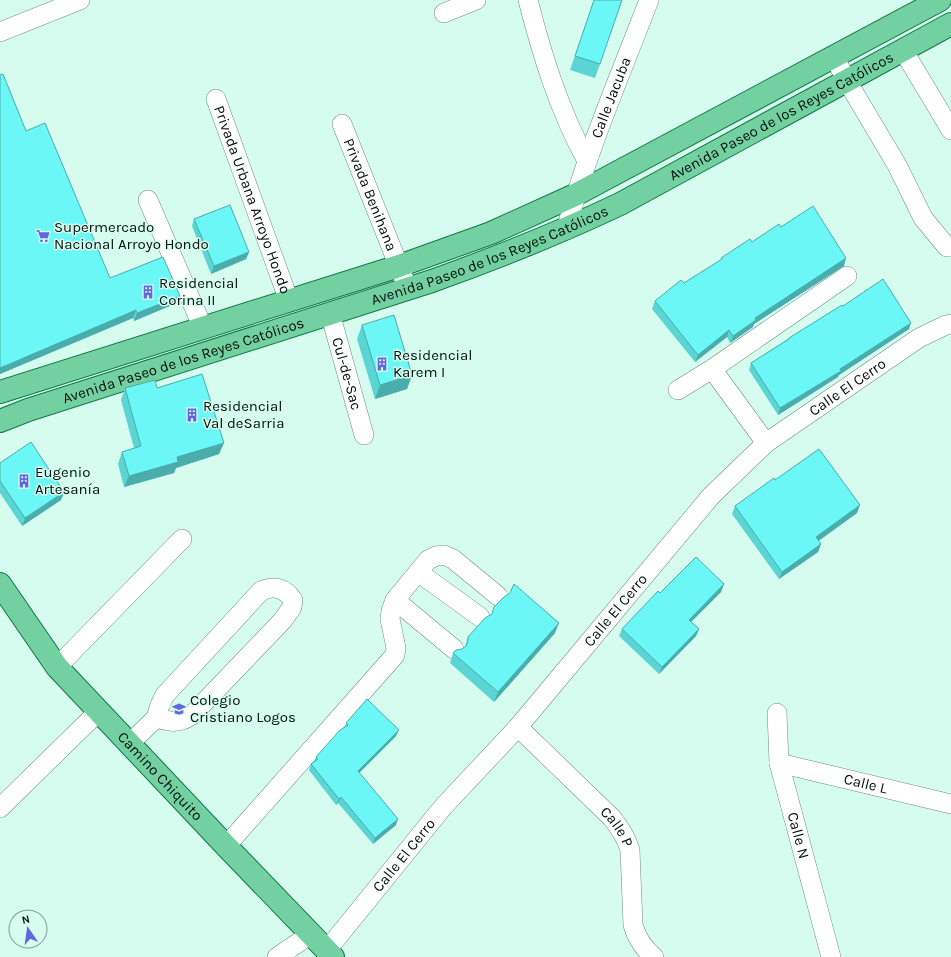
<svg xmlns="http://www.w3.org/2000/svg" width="951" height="957" font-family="Karla,sans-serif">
  <rect width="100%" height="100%" fill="#d6fcf0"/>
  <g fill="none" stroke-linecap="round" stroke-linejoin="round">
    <!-- minor casing -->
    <g stroke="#6b8d82" stroke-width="20">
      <g id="minor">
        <path d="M528 0C542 55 559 110 587 161"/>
        <path d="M444 13 476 0"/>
        <path d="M0 32 80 0"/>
        <path d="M903 50 951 130"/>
        <path d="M834 57 847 81 897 165 923 218 947 247"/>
        <path id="s1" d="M216 99 289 301"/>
        <path id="s2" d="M342 124 408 289"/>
        <path d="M148 200 203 328"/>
        <path id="s3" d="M566 230C587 151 620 76 649 0"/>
        <path id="s4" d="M330 313 364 435"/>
        <path d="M712 369 766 443"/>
        <path d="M678 390 712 369 847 276"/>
        <path d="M418 572 480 617"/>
        <path d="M395 600 454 649"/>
        <path d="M57 667 182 539"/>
        <path id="s5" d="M777 713 779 763 831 957"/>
        <path id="s6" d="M518 727 612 818C620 828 626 837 630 850L633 925C637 939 643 948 654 957"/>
        <path d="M129 744 156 718 160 705 165 695 261 591C274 585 285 588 293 600L292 607 283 620 192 715C179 724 171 722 156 718"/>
        <path id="s7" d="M779 763 951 804"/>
        <path d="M0 808 99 711"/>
        <path d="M226 846 395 655 396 648 390 619 391 611 395 600 428 560 436 556 444 555 453 559 498 596"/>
        <path id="s8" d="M327 950 443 807 518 727 711 496 766 443 919 338 946 325 951 324"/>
        <path d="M277 957 311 934"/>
      </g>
    </g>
    <!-- major casing -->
    <g stroke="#107844" stroke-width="24">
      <g id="major">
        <path d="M0 392 399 266 491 233 575 195 940 0"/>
        <path id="s9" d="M0 421 28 410 432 281C496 258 559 233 620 204L951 24"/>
        <path id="s10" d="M0 584 57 667 226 846 333 957"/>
      </g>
    </g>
    <!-- minor -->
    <use href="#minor" stroke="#fff" stroke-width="19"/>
    <!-- major -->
    <use href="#major" stroke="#73d0a0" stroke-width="22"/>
  </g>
  <!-- wall -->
  <path fill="#5bd4d4" d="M594 0 600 64 595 78 570 70Z
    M0 75 26 131 110 278 180 296 177 303 134 321 133 318 0 374Z
    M194 219 249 252 246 259 211 274 192 226Z
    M781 227 844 266 754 324 753 327 730 343 727 337 695 362 652 309 655 301 721 260V258L752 242Z
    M843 306 909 329 839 375 838 377 778 415 749 370 751 363 788 339 789 338Z
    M362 325 412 375 407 389 375 399 357 339Z
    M125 388H157L219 454 176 468 174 473 124 487 118 464 122 452 134 448 121 400Z
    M0 463 64 492 61 500 22 526 0 493Z
    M775 480 857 513 818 541 821 544 818 552 779 579 732 514 735 506Z
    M724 584 721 592 691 622 699 629 696 636 659 674 619 636 622 629 660 593Z
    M555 633 494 702 450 663 453 653 465 647 468 637Z
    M346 723 396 736 359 773 396 825 373 844 338 803 336 805 309 770 311 764 314 762 316 757 345 727Z"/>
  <!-- shaded-wall -->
  <path fill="#4aadac" d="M249 252 246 259 211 274 214 266Z
    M846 258 844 266 754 324 753 327 730 343 733 336 755 318Z
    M180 296 177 303 134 321 137 313Z
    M136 310 133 318 0 374V368Z
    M911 323 909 329 839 375 838 377 778 415 780 408Z
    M729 330 727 337 695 362 698 355Z
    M412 375 407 389 375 399 380 385Z
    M224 443 219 454 176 468 174 473 124 487 129 476 177 457Z
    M64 492 61 500 22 526 25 518Z
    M860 505 857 513 813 545 816 537Z
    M821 544 818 552 779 579 782 572Z
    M724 584 721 592 686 627 689 620Z
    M559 623 555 633 494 702 498 692Z
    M699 629 696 636 659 674 662 667Z
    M399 730 396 736 355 777 358 771Z
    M341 797 338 803 336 805 339 799Z
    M398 819 396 825 373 844 375 838Z"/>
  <!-- building -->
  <path fill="#6af7f6" stroke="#4aadac" d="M594 0H622L600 64 575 56Z
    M3 74 26 131 45 123 110 278 163 257 180 296 137 313 136 310 0 368V75Z
    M230 205 249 252 214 266 194 219Z
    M813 206 846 258 755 318 756 320 733 336 729 330 698 355 655 301 681 280 684 283 722 259 721 258 750 239 752 242 779 224 781 227Z
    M883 279 911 323 840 369 841 371 780 408 751 363 789 339V338L842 305 843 306Z
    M394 315 412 375 380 385 362 325Z
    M202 374 224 443 177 457 178 462 129 476 122 452 141 446 125 388 155 380 157 388Z
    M31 442 64 492 25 518 0 481V463Z
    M819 449 860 505 816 537 821 544 782 572 735 506 774 478 775 480Z
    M696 557 724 584 689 620 699 629 662 667 622 629 658 591 660 593Z
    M514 584 559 623 498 692 453 653 456 650 462 649 466 646 468 641V637L485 618 492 614 494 607 504 597 510 593Z
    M367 699 399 730 358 771 398 819 375 838 341 797 339 799 311 764 318 759 316 757 339 731 348 725 346 723Z"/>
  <!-- icons -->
  <defs>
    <g id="supermarket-bare" transform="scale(1.08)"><path d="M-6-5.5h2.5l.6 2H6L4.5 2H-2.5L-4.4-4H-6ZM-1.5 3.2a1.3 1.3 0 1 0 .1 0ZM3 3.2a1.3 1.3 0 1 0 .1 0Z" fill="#6267e0" stroke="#d6fcf0" stroke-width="2.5" paint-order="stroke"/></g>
    <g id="building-bare" transform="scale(1.08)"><path d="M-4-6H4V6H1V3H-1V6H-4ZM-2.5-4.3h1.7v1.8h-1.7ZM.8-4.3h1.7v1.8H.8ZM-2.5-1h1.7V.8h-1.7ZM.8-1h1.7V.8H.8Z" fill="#6267e0" stroke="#d6fcf0" stroke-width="2.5" paint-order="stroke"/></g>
    <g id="school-bare" transform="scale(1.08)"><path d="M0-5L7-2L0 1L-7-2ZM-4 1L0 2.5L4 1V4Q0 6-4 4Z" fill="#6267e0" stroke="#d6fcf0" stroke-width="2.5" paint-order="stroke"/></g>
  </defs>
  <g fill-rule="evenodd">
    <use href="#supermarket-bare" x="43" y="236"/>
    <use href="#building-bare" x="148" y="292"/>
    <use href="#building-bare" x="382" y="364"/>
    <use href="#building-bare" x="192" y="415"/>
    <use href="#building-bare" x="24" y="481"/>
    <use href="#school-bare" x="179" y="709"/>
  </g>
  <g text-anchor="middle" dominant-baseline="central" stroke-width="3" stroke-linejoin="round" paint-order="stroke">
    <!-- street labels -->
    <g font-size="15" fill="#04100d" stroke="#d6fcf0">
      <text stroke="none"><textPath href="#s3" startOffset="140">Calle Jacuba</textPath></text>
      <text stroke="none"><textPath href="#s9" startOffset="841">Avenida Paseo de los Reyes Católicos</textPath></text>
      <text stroke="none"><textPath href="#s2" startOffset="76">Privada Benihana</textPath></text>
      <text stroke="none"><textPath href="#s1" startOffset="107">Privada Urbana Arroyo Hondo</textPath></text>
      <text stroke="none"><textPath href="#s9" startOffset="517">Avenida Paseo de los Reyes Católicos</textPath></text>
      <text stroke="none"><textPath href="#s9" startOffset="193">Avenida Paseo de los Reyes Católicos</textPath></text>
      <text stroke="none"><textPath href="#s4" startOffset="63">Cul-de-Sac</textPath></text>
      <text stroke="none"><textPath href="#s8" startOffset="770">Calle El Cerro</textPath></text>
      <text stroke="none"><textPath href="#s8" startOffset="446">Calle El Cerro</textPath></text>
      <text stroke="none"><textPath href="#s10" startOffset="251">Camino Chiquito</textPath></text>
      <text stroke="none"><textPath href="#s7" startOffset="89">Calle L</textPath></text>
      <text stroke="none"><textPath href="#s6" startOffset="141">Calle P</textPath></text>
      <text stroke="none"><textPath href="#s5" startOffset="125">Calle N</textPath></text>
      <text stroke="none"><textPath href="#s8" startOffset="122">Calle El Cerro</textPath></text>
    </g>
    <!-- poi labels -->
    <g font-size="15" fill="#04100d" stroke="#d6fcf0" text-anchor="start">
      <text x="54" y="227">Supermercado<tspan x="54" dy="17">Nacional Arroyo Hondo</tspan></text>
      <text x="159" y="283">Residencial<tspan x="159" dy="17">Corina II</tspan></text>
      <text x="393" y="355">Residencial<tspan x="393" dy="17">Karem I</tspan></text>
      <text x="203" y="406">Residencial<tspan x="203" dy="17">Val deSarria</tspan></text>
      <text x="35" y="472">Eugenio<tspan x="35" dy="17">Artesanía</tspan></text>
      <text x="190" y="700">Colegio<tspan x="190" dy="17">Cristiano Logos</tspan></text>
    </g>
  </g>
  <!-- north arrow -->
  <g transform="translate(28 929) rotate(347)"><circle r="19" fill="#d6fcf0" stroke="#829e95"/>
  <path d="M0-3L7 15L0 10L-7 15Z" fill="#6267e0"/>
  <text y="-6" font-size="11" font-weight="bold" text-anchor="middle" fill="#04100d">N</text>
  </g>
</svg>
